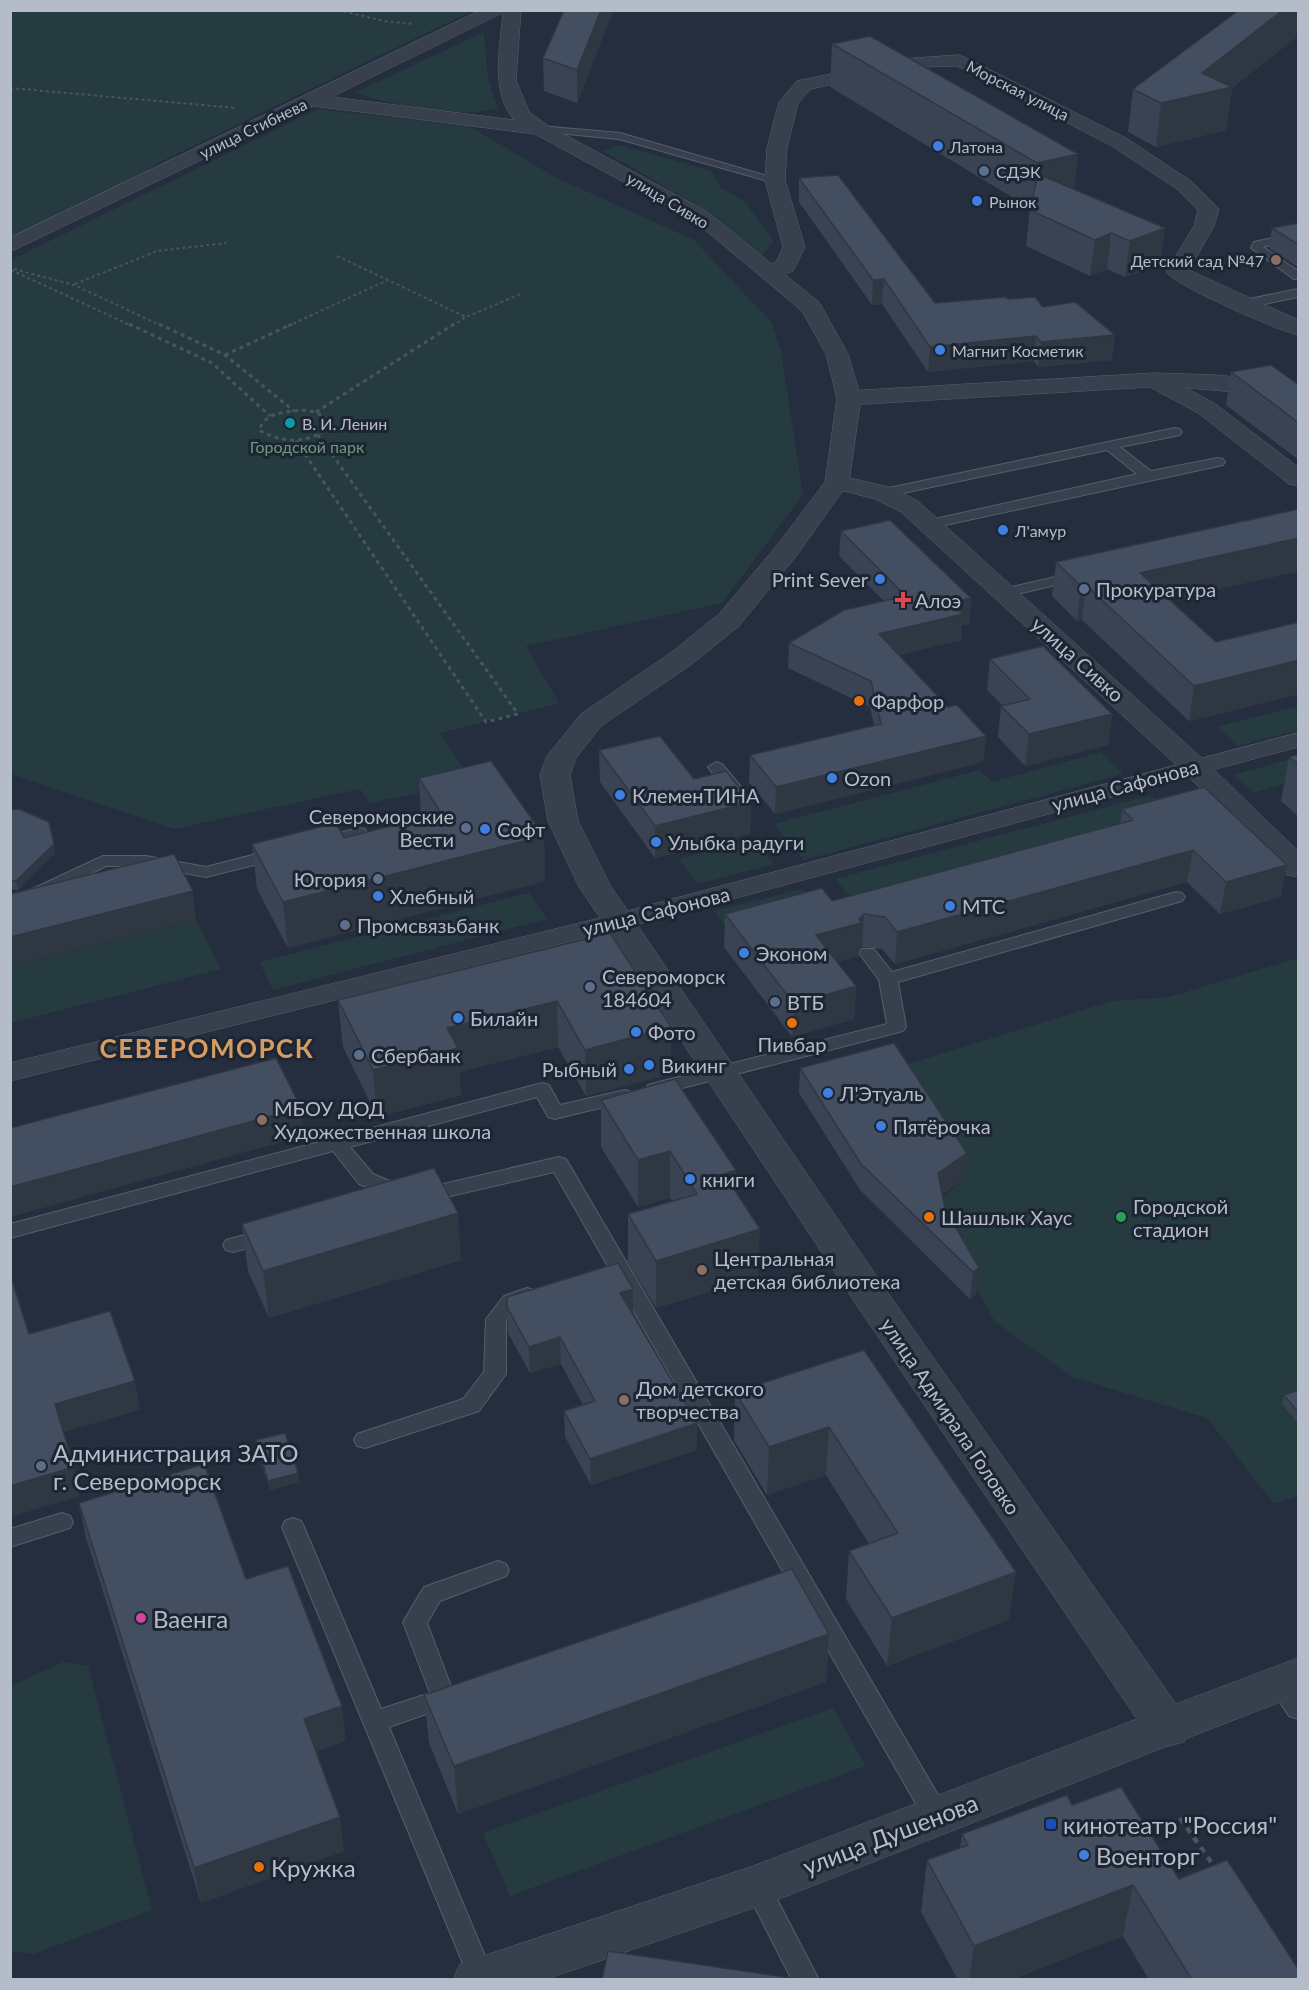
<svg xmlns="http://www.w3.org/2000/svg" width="1309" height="1990" font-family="Lato,sans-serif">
  <rect width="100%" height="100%" fill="#242e3e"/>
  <!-- green -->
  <path fill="#263b3f" d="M11 11H472L156 164 127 183 11 239Z
    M484 32 488 79 498 108C490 109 482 112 475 112 447 113 380 104 356 92Z
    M318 109 471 127 555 177 694 240 772 323 781 351 803 495 722 603 526 646 559 703 439 733 473 781 370 803 360 789 174 829 11 774V260Z
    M620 145 712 171 721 188 745 202 774 241 761 256 706 210 603 151Z
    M1298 706V730L1238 746 1217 727Z
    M1101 752 1123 774 804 860 774 824 980 770 992 782Z
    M1298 757V780L1253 793 1233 775Z
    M1151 795 1176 820 858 906 835 879Z
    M754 839 774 864 698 884 679 859Z
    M802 889 817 909 728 930 714 911Z
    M529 893 547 919 273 990 259 962Z
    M196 920 221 969 11 1023V967Z
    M1298 958V1496L1274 1504 1207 1418 1072 1377 995 1322 947 1236 942 1198 965 1179 892 1069 1112 1001 1169 997Z
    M63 1662 88 1666 152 1910 33 1954 11 1951V1686Z
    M833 1708 866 1766 510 1896 483 1833Z"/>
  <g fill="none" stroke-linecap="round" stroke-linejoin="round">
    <!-- service casing -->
    <g stroke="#565e6c" stroke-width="2">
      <path id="service" d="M540 126 620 133 781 180 775 183 771 182 619 139 536 131V127Z
        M1298 232V238L1263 247 1298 271V279H1294L1251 248 1254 242Z
        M1298 289V297L1245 308 1239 304 1245 300Z
        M1175 428 1180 429 1182 432 1180 435 1120 447 1151 471 1218 458 1223 459 1225 462 1223 465 931 528 926 527 924 524 926 521 1137 474 1107 450 884 497 877 493 884 489Z
        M1077 572 1082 573 1084 576 1082 579 1004 597 997 593 999 590Z
        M716 762 722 764 742 788 744 791 742 794H730L710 770 708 767Z
        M359 828 365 829 367 833 365 837 320 848 312 843 314 839Z
        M276 849 284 854 282 858 206 877 146 866H106L39 899 10 905V895L28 891 103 856H146L206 867Z
        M1176 892 1182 893 1185 897 1182 901 898 982 906 1027 903 1031 655 1095 648 1093 646 1089 648 1085 655 1083 887 1024 879 980 859 953 862 949H874L892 972Z
        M542 1083 549 1085 560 1105 625 1090 632 1092 634 1096 632 1100 555 1119 548 1117 537 1097 350 1147 373 1174 413 1191 559 1157 566 1159 945 1807 949 1815 945 1823 936 1826 927 1823 554 1172 412 1205 359 1184 333 1151 10 1238V1224Z
        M268 1229 275 1231 278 1236 275 1241 233 1252 226 1250 223 1245 226 1240Z
        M527 1288 534 1290 537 1295 534 1300 518 1306 506 1321V1374L479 1411 365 1448 357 1446 354 1440 357 1434 463 1399 484 1372 486 1319 504 1296Z
        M62 1513 70 1516 73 1522 70 1528 10 1547V1529Z
        M293 1518 301 1521 304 1527 381 1709 430 1693 403 1622 424 1587 498 1561 506 1564 509 1570 506 1576 440 1601 427 1623 452 1689 459 1697 455 1704 389 1727 495 1980 469 1978 282 1527 285 1521Z
        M1280 1674C1301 1681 1298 1700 1298 1719L1289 1716 1268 1684 1272 1677Z
        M757 1875 766 1878 819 1980H792L744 1886 748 1878Z"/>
    </g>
    <!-- pedestrian casing -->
    <g stroke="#565e6c" stroke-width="1">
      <path id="pedestrian" d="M1298 733V747L628 927 10 1081V1063L612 915Z"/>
    </g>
    <!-- minor casing -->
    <g stroke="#565e6c" stroke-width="1">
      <path id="minor" d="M960 55 1126 138 1191 181 1219 209 1214 226 1189 270 1298 320V335C1279 331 1176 286 1166 272L1194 226 1198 210 1177 189 1112 146 957 66 921 67 882 73 811 89 798 103 787 148 785 180 805 247 793 271 770 279 762 277 759 272 762 267 776 262 783 247 765 180 767 148 779 102 797 81 902 59Z
        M1154 373 1215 375 1298 383V397L1186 388 1214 403 1298 467V486L1289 484 1198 413 1150 387 849 405 841 403 837 398 841 393 849 391Z
        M837 475 893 488 919 502 1204 760 1298 851V877L1287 875 1184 772 901 512 875 499 828 487 825 482 828 477Z"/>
    </g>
    <!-- tertiary casing -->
    <g stroke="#565e6c" stroke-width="1">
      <path id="tertiary" d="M481 10H521L516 80 529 112 547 125 706 211 819 302 848 354 861 398 849 482 797 555 739 626 692 664 601 726 576 758 570 775 578 821 610 885 888 1293 1176 1704 1298 1658V1695L1185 1739 1184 1742 1165 1747 774 1901 544 1980H453L460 1964 477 1958 753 1866 1137 1719 862 1313 578 885 548 821 540 775 547 756 581 714 672 652 719 614 779 543 825 482 837 398 826 354 802 311 692 219 535 134 313 106 10 252V238ZM503 13C500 47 490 91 514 120L332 97Z"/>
    </g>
    <!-- path-far2 -->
    <path stroke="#44585c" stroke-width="2" stroke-dasharray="3 3" stroke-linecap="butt" d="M338 10 384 21 414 24
      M10 88 237 108
      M337 256 466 317
      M14 269 74 285 162 326
      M11 270 132 326
      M75 284 157 251 226 243
      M288 326 388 280
      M452 326 466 317 523 293"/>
    <!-- path-far1 -->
    <path stroke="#44585c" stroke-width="3" stroke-dasharray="4 4" stroke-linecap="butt" d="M129 324 212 363 270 416
      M159 324 225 355 294 411
      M225 355 292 324
      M302 410 316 412 327 419 326 430C304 444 281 443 259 430 266 411 284 413 302 410Z
      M316 412 454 324
      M296 441 486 722 518 714 318 435"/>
    <!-- path -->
    <path stroke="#44585c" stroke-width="4.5" stroke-dasharray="6 6" stroke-linecap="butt" d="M1180 1818 1216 1869"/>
    <!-- service -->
    <use href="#service" fill="#38404e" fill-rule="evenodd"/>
    <!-- pedestrian -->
    <use href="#pedestrian" fill="#38404e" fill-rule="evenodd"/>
    <!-- minor -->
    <use href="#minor" fill="#38404e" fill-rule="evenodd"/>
    <!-- tertiary -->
    <use href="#tertiary" fill="#38404e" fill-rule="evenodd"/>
  </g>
  <!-- wall -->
  <path fill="#3a4353" d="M613 10 577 103 544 91 543 58Z
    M1299 10V35L1232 88 1226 130 1156 147 1128 132 1133 89Z
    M870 36 1074 190 1160 265 1125 277 1107 269 1090 276 1026 246 1030 208 830 87 832 44Z
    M799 178 935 303 1008 299 1043 307 1112 360 1038 367 1034 361 928 372 882 304 872 305 799 202Z
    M1299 223V268L1269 248 1272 228Z
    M1231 372 1299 385V460L1226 405Z
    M1299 509V571L1169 600 1216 642 1299 622V694L1189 721 1082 620 1077 621 1052 596 1056 562Z
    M841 531 971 598 969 624 962 625 961 640 899 655 948 707 986 736 983 762 775 814 749 782 750 755 874 725 870 707 788 668 789 643 884 601 839 556Z
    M990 659 1112 714 1108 745 1025 766 998 737 1001 706H1003L987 690Z
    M599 750 694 779 751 802 750 834 655 858 600 782Z
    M1299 754V817L1281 801 1289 757Z
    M419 778 544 836 545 881 288 948 257 889 252 844 344 838 421 818Z
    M1122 809 1281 897 1220 914 1187 882 895 964 882 949 862 947 859 950 858 956 837 962 856 986 854 1019 792 1037 724 947 725 914 832 901 1120 824Z
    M10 810 55 853 18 890 10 889Z
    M610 933 671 1074 586 1096 558 1047 459 1072 461 1095 377 1117 343 1047 338 1000Z
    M800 1068 965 1179 942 1194 945 1209 979 1268 976 1294 970 1299 860 1190 799 1093Z
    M601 1100 735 1191 758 1277 656 1308 628 1262V1214L672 1201 670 1198 638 1207 601 1147Z
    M242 1224 461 1260 269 1318 248 1271Z
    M633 1289V1314L697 1450 591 1485 565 1437 564 1411 583 1405 561 1364 530 1373 508 1333 507 1307Z
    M864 1350 1009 1620 887 1666 846 1599 849 1551 869 1544 826 1475 767 1495 734 1440 735 1392Z
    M1299 1390V1424L1282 1404 1284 1395Z
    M256 1440 300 1482 270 1490 257 1450Z
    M79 1503 246 1579 346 1741 316 1751 344 1851 201 1903 86 1538Z
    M829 1634 826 1682 458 1814 429 1743 424 1695Z
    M1072 1805 1179 1879 1299 1980H1149L1123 1936 1011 1980H958L921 1912 927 1860 960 1848 962 1834Z"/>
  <!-- shaded-wall -->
  <path fill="#2f3743" d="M601 10H613L577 103V70Z
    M1283 10H1299V35L1232 88 1226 130 1156 147 1161 103Z
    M1078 154 1073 200 1032 209 1037 163Z
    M1165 228 1160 265 1125 277 1130 241Z
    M1111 233 1107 269 1090 276 1095 240Z
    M884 279 882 304 872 305 873 280Z
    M1115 335 1112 360 1038 367 1041 342Z
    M1036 336 1034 361 928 372 930 347Z
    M1299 538V571L1135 608 1140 573Z
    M1086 585 1082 620 1077 621 1081 586Z
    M971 598 969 624 962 625 961 640 878 660 879 634 951 603Z
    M1299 660V694L1189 721 1194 686Z
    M1112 714 1108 745 1025 766 1029 734Z
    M986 736 983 762 775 814 776 787Z
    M751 802 750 834 655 858V826Z
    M544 836 545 881 288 948 283 902Z
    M54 844 55 853 18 890 16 881Z
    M1193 850 1187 882 895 964 897 932Z
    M1287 865 1281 897 1220 914 1226 882Z
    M193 891 196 920 10 967V937Z
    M864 914 862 947 859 950 858 956 814 968 816 935 859 919Z
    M856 986 854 1019 792 1037 794 1004Z
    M557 1001 558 1047 459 1072 461 1095 377 1117 373 1070 447 1028Z
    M671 1027V1074L586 1096 585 1050Z
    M301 1108 304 1136 10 1217V1187Z
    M670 1151V1198L638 1207V1160Z
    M967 1153 965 1179 935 1199 938 1173Z
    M736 1170 735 1218 724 1174Z
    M458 1213 461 1260 269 1318 263 1271Z
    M760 1229 758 1277 656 1308V1261Z
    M979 1268 976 1294 970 1299 973 1272Z
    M633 1289V1315L620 1293Z
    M560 1337 561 1364 530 1373 529 1347Z
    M135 1381 140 1410 61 1433 55 1404Z
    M697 1423V1450L591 1485 590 1459Z
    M829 1427 826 1475 767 1495 769 1447Z
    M74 1467 80 1496 10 1517V1486Z
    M298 1473 300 1482 270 1490 268 1481Z
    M1016 1572 1009 1620 887 1666 892 1618Z
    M829 1634 826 1682 458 1814 454 1766Z
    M342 1706 346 1741 309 1754 304 1719Z
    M340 1817 344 1851 201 1903 194 1868Z
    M1133 1885 1123 1936 1011 1980H969L974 1946Z"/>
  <!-- building -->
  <path fill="#434e60" stroke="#2f3743" stroke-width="1.5" d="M564 10H601L577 70 543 58Z
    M1239 10H1283L1202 73 1232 87 1161 103 1133 89Z
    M870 36 1078 154 1037 163 832 44Z
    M1038 174 1165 228 1130 241 1111 233 1095 240 1030 210Z
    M838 175 935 303 1006 297 1008 299 1035 297 1043 307 1075 302 1115 335 1041 342 1036 336 930 347 884 279 873 280 799 178Z
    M1299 223V245L1272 228Z
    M1271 365 1299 385V423L1231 372Z
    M1299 509V538L1140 573 1216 642 1299 622V660L1194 686 1086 585 1081 586 1056 562Z
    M890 520 971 598 951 603 963 614 879 634 948 707 957 705 986 736 776 787 750 755 881 724 871 681 789 643 844 610 906 596 841 531Z
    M1043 646 1112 714 1029 734 1001 706 1030 699 990 659Z
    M660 736 694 779 726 771 751 802 655 826 599 750Z
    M1299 754V765L1289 757Z
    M491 761 544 836 283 902 252 844 336 823 344 838 441 813 419 778Z
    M1204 787 1287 865 1226 882 1193 850 897 932 885 917 864 914 859 919 861 923 816 935 856 986 794 1004 725 914 822 888 832 901 1133 820 1122 809Z
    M19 809 49 822 54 844 16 881 10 880V810Z
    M174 854 193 891 10 937V894Z
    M610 933 671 1027 585 1050 557 1001 447 1028 458 1048 373 1070 338 1000Z
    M894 1043 967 1153 938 1173 945 1209 979 1268 973 1272 861 1164 800 1068Z
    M276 1058 301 1108 10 1187V1128Z
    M675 1079 736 1170 724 1174 760 1229 656 1261 628 1214 697 1194 670 1151 638 1160 601 1100Z
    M434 1168 458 1213 263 1271 242 1224Z
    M618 1263 633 1289 620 1293 697 1423 590 1459 564 1411 595 1401 560 1337 529 1347 507 1307V1297Z
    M10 1274 29 1334 110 1311 135 1381 55 1404 74 1467 10 1486Z
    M864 1350 1016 1572 892 1618 849 1551 898 1533 829 1427 769 1447 735 1392Z
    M1299 1390V1413L1284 1395Z
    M285 1433 298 1473 268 1481 256 1440Z
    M204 1464 246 1579 288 1566 342 1706 304 1719 340 1817 194 1868 79 1503Z
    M792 1569 829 1634 454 1766 424 1695Z
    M1121 1787 1179 1879 1227 1860 1299 1970V1980H1192L1133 1885 974 1946 927 1860 968 1845 962 1834 1067 1795 1072 1805Z
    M608 1951 805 1980H602Z"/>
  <!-- markers -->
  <g fill="#3f7fe0" stroke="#1d2533" stroke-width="2">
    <circle cx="938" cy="146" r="6"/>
    <circle cx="977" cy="201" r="6"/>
    <circle cx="940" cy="350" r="6"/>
    <circle cx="1003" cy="530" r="6"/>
    <circle cx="880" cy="579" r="6"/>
    <circle cx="832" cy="778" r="6"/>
    <circle cx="620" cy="795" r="6"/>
    <circle cx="485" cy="829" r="6"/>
    <circle cx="656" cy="842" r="6"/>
    <circle cx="378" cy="896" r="6"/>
    <circle cx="950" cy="906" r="6"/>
    <circle cx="744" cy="953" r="6"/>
    <circle cx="458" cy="1018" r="6"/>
    <circle cx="636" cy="1032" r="6"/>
    <circle cx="649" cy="1065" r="6"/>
    <circle cx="629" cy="1069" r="6"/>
    <circle cx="828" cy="1093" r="6"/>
    <circle cx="881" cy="1126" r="6"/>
    <circle cx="690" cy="1179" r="6"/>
    <circle cx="1084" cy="1855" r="6"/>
  </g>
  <g fill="#5c6f8a" stroke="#1d2533" stroke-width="2">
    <circle cx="984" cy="171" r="6"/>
    <circle cx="1084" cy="589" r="6"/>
    <circle cx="466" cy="828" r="6"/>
    <circle cx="378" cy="879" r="6"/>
    <circle cx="345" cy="925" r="6"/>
    <circle cx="590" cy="987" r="6"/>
    <circle cx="775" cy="1002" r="6"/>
    <circle cx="359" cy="1055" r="6"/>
    <circle cx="41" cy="1466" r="6"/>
  </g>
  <g fill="#8d6e63" stroke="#1d2533" stroke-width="2">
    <circle cx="1276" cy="260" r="6"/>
    <circle cx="262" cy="1120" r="6"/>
    <circle cx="702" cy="1270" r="6"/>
    <circle cx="624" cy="1400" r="6"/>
  </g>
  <circle fill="#0f9aa8" stroke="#1d2533" stroke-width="2" cx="290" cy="423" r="6"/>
  <path fill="#e0444e" stroke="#1d2533" stroke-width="2" d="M900 591h6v6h6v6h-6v6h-6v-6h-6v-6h6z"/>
  <g fill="#e8710a" stroke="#1d2533" stroke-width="2">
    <circle cx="859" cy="701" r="6"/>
    <circle cx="792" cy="1023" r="6"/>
    <circle cx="929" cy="1217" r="6"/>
    <circle cx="259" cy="1867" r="6"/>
  </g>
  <circle fill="#2e9e5b" stroke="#1d2533" stroke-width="2" cx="1121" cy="1217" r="6"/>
  <circle fill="#d1479c" stroke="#1d2533" stroke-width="2" cx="141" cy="1618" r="6"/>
  <rect fill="#1a4fb4" stroke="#1d2533" stroke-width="2" x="1045" y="1818" width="12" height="12" rx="3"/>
  <g text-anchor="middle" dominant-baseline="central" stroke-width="6" stroke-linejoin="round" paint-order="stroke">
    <!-- far-street labels -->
    <g font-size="16" fill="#b4bbc9" stroke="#1d2533">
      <text transform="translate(1018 90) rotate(27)">Морская улица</text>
      <text transform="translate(253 128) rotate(-26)">улица Сгибнева</text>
      <text transform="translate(668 200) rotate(31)">улица Сивко</text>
    </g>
    <!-- far-poi labels -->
    <g font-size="16" fill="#b4bbc9" stroke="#1d2533" text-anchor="start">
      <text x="950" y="146">Латона</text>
      <text x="996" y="171">СДЭК</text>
      <text x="989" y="201">Рынок</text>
      <text x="1264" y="260" text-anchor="end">Детский сад №47</text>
      <text x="952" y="350">Магнит Косметик</text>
      <text x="302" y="423">В. И. Ленин</text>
      <text x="1015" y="530">Л'амур</text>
    </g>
    <!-- far-park labels -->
    <g font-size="16" fill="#6c9a79" stroke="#1d2533">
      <text x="307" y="446">Городской парк</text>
    </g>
    <!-- poi labels -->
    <g font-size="20" fill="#b4bbc9" stroke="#1d2533" text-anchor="start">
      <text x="868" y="579" text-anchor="end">Print Sever</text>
      <text x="1096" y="589">Прокуратура</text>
      <text x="915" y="600">Алоэ</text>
      <text x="871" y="701">Фарфор</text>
      <text x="844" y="778">Ozon</text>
      <text x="632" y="795">КлеменТИНА</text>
      <text x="454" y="816" text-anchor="end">Североморские<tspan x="454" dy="23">Вести</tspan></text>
      <text x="497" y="829">Софт</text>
      <text x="668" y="842">Улыбка радуги</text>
      <text x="366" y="879" text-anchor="end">Югория</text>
      <text x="390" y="896">Хлебный</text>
      <text x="962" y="906">МТС</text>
      <text x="357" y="925">Промсвязьбанк</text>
      <text x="756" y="953">Эконом</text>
      <text x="602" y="976">Североморск<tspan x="602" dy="23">184604</tspan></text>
      <text x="787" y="1002">ВТБ</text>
      <text x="470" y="1018">Билайн</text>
      <text x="648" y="1032">Фото</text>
      <text x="792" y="1044" text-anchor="middle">Пивбар</text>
      <text x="371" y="1055">Сбербанк</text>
      <text x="661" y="1065">Викинг</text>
      <text x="617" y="1069" text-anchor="end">Рыбный</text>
      <text x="840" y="1093">Л'Этуаль</text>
      <text x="274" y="1108">МБОУ ДОД<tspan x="274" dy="23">Художественная школа</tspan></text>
      <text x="893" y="1126">Пятёрочка</text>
      <text x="702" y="1179">книги</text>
      <text x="1133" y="1206">Городской<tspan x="1133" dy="23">стадион</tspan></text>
      <text x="941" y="1217">Шашлык Хаус</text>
      <text x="714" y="1258">Центральная<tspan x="714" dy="23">детская библиотека</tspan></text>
      <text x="636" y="1388">Дом детского<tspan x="636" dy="23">творчества</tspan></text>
    </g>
    <!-- street labels -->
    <g font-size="20" fill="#b4bbc9" stroke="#1d2533">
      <text transform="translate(1078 659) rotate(42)">улица Сивко</text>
      <text transform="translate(1125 785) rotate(-15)">улица Сафонова</text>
      <text transform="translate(656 911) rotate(-14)">улица Сафонова</text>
      <text transform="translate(951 1416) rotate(56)">улица Адмирала Головко</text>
    </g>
    <!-- near-poi labels -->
    <g font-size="24" fill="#b4bbc9" stroke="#1d2533" text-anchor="start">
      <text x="53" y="1452">Администрация ЗАТО<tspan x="53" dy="28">г. Североморск</tspan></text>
      <text x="153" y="1618">Ваенга</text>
      <text x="1063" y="1824">кинотеатр "Россия"</text>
      <text x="1096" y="1855">Военторг</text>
      <text x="271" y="1867">Кружка</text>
    </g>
    <!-- near-street labels -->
    <g font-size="24" fill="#b4bbc9" stroke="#1d2533">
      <text transform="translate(890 1834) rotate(-21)">улица Душенова</text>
    </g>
    <!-- district labels -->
    <g font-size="26" font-weight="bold" letter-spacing="1.5" fill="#d59c64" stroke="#1d2533">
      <text x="207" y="1048">СЕВЕРОМОРСК</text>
    </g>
  </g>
  <!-- border -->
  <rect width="1309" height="1990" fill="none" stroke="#b4bbc9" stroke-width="24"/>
</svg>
